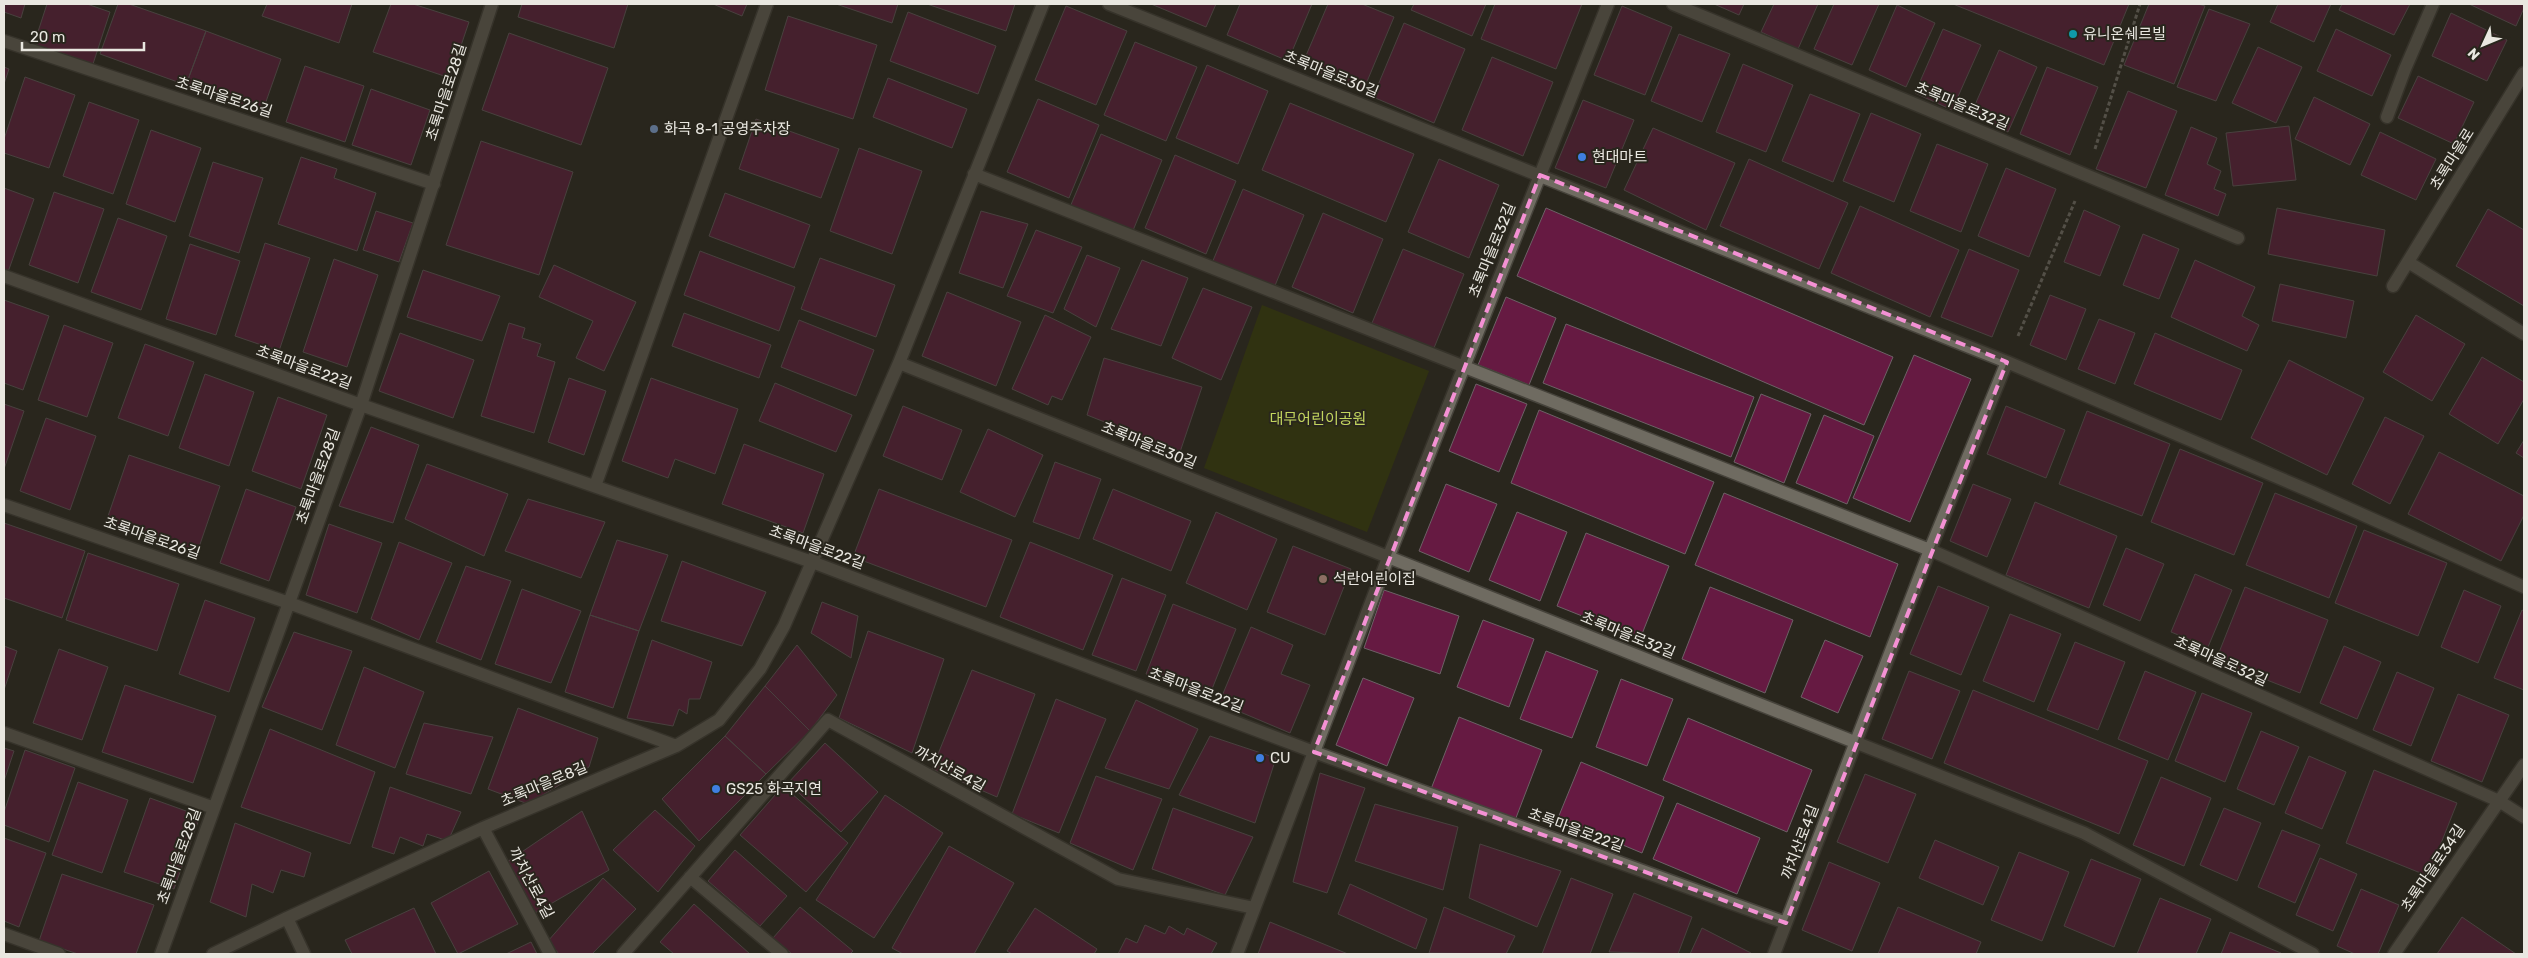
<svg xmlns="http://www.w3.org/2000/svg" width="2528" height="958" font-family="Rubik,'Noto Sans KR',sans-serif">
  <rect width="100%" height="100%" fill="#29261d"/>
  <!-- green -->
  <path fill="#394103" d="M1262 305 1429 371 1367 532 1204 468Z"/>
  <!-- building -->
  <path fill="#661a42" stroke="#6d6166" d="M4 4H25L21 18 4 12Z
    M47 4H87L110 12 92 67 33 47Z
    M118 4H129L206 31 186 85 100 54Z
    M267 4H352L339 43 262 16Z
    M391 4H413L469 22 450 78 373 52Z
    M522 4H628L614 48 518 17Z
    M713 4H747L742 16Z
    M836 4H898L892 23Z
    M927 4H1015L1006 31Z
    M1151 4H1216L1206 27Z
    M1240 4H1312L1288 61 1227 35Z
    M1328 4H1362L1394 17 1363 91 1302 65Z
    M1414 4H1486L1472 36 1411 10Z
    M1495 4H1582L1556 69 1481 39Z
    M1714 4H1744L1739 15Z
    M1774 4H1818L1798 49 1761 32Z
    M1834 4H1879L1852 65 1814 49Z
    M1953 4H2129L2104 65Z
    M2149 4H2198L2205 6 2174 84 2124 65Z
    M2278 4H2331L2314 42 2270 22Z
    M2342 4H2410L2394 35 2339 10Z
    M2469 4H2524V8L2516 26Z
    M1897 5 1935 23 1906 87 1869 70Z
    M1066 6 1127 31 1096 105 1035 80Z
    M1622 6 1672 27 1645 95 1594 75Z
    M2209 9 2250 24 2216 101 2177 87Z
    M908 12 996 46 978 94 890 61Z
    M2451 13 2507 40 2487 81 2432 56Z
    M788 16 877 45 853 119 765 90Z
    M1404 23 1465 49 1434 123 1373 97Z
    M1943 29 1981 45 1952 110 1915 93Z
    M2336 29 2391 55 2372 96 2317 71Z
    M206 31 281 59 262 113 186 85Z
    M509 33 608 68 581 145 482 110Z
    M1679 34 1730 54 1702 122 1651 101Z
    M1135 42 1197 67 1166 141 1104 115Z
    M2258 47 2302 67 2276 123 2232 103Z
    M1999 50 2037 67 2008 132 1971 114Z
    M1492 57 1553 82 1523 156 1462 130Z
    M1743 64 1793 85 1766 152 1716 132Z
    M1207 65 1268 91 1238 164 1176 138Z
    M305 66 364 86 345 142 286 122Z
    M4 67 9 69 4 84Z
    M2047 67 2098 87 2070 155 2020 134Z
    M2418 76 2474 102 2454 144 2398 118Z
    M25 77 75 95 49 168 4 153V139Z
    M888 78 967 109 952 148 873 117Z
    M371 89 430 110 411 165 352 145Z
    M2128 91 2177 111 2146 188 2096 169Z
    M1810 94 1860 114 1833 182 1782 161Z
    M2314 97 2370 124 2350 165 2295 139Z
    M1038 99 1099 125 1069 198 1007 172Z
    M1583 100 1634 120 1606 188 1555 168Z
    M89 102 139 120 113 194 63 176Z
    M1290 103 1414 154 1386 222 1262 170Z
    M1871 113 1921 134 1894 202 1843 181Z
    M756 119 839 149 821 198 739 169Z
    M2289 126 2296 180 2233 186 2226 133Z
    M2191 127 2217 138 2207 164 2221 171 2214 189 2226 194 2218 216 2165 195Z
    M1653 128 1735 163 1706 230 1624 190Z
    M151 130 201 148 175 222 126 204Z
    M2380 132 2436 159 2416 200 2361 175Z
    M1101 134 1162 160 1132 233 1070 207Z
    M481 141 573 172 539 275 446 245Z
    M1937 144 1988 164 1961 232 1910 211Z
    M859 148 922 171 892 254 830 231Z
    M1175 155 1236 181 1206 254 1145 228Z
    M301 157 337 169 334 178 376 193 357 251 278 224Z
    M1439 159 1499 185 1469 258 1408 232Z
    M1749 159 1848 203 1819 269 1720 226Z
    M213 162 263 178 239 253 189 236Z
    M2006 168 2056 189 2029 257 1978 236Z
    M4 188 34 199 8 272 4 271Z
    M1243 189 1304 215 1274 288 1212 263Z
    M54 192 104 209 78 283 29 265Z
    M725 193 810 225 794 268 709 236Z
    M1860 206 1959 250 1930 317 1831 273Z
    M1546 208 1893 357 1864 425 1517 276Z
    M2277 208 2385 230 2377 276 2268 254Z
    M2488 209 2524 230V306L2456 266Z
    M2084 210 2120 226 2100 276 2064 262Z
    M376 211 413 223 399 262 363 250Z
    M981 211 1028 224 1003 288 959 273Z
    M1323 213 1383 239 1353 313 1292 287Z
    M118 218 167 236 141 310 91 292Z
    M1036 230 1082 247 1053 313 1007 296Z
    M2143 234 2179 249 2159 299 2123 285Z
    M265 243 310 258 279 351 235 336Z
    M190 244 240 261 216 335 166 319Z
    M1403 249 1464 274 1434 348 1372 323Z
    M1969 249 2019 270 1992 337 1941 317Z
    M700 251 795 287 779 331 684 295Z
    M1087 255 1120 268 1096 327 1064 309Z
    M820 258 895 285 876 337 801 309Z
    M334 259 378 275 347 367 303 352Z
    M1142 260 1188 278 1161 346 1111 329Z
    M2195 260 2255 287 2242 316 2259 325 2247 351 2171 317Z
    M554 265 636 302 604 371 576 358 593 321 539 297Z
    M423 270 500 296 482 341 407 317Z
    M2280 284 2354 301 2346 338 2272 321Z
    M1203 288 1252 307 1221 380 1172 358Z
    M947 292 1021 322 996 386 922 356Z
    M2050 295 2086 309 2066 360 2030 345Z
    M1506 297 1556 318 1529 385 1478 365Z
    M4 300 49 316 23 390 4 383Z
    M684 313 771 345 759 378 672 346Z
    M1045 315 1091 337 1062 400 1052 396 1048 405 1012 389Z
    M2416 315 2465 344 2432 401 2383 372Z
    M2099 319 2135 333 2115 384 2078 369Z
    M799 320 874 350 856 396 781 367Z
    M509 323 525 328 522 338 541 344 537 356 555 362 534 433 481 416Z
    M1566 324 1754 397 1731 457 1543 383Z
    M64 325 113 343 87 417 38 400Z
    M400 333 474 360 453 418 379 391Z
    M2155 333 2242 370 2221 420 2134 384Z
    M145 344 194 362 168 436 118 418Z
    M1914 355 1971 379 1910 522 1853 498Z
    M2482 357 2524 382V399L2498 444 2449 414Z
    M1104 358 1202 387 1180 452 1087 415Z
    M2289 360 2364 398 2327 475 2251 438Z
    M205 374 254 392 229 466 179 448Z
    M569 378 606 391 584 455 548 442Z
    M651 378 738 409 715 474 675 459 668 478 622 461Z
    M775 383 852 415 836 452 759 421Z
    M1476 384 1527 404 1499 472 1449 451Z
    M1761 394 1811 414 1784 483 1734 462Z
    M278 397 327 415 301 489 252 471Z
    M4 404 24 411 4 469Z
    M903 406 962 430 942 480 883 456Z
    M2006 406 2065 430 2046 478 1987 454Z
    M1539 410 1714 482 1685 554 1511 483Z
    M2087 411 2170 444 2142 516 2059 484Z
    M1824 415 1874 436 1847 504 1796 483Z
    M2385 417 2424 436 2390 504 2352 484Z
    M46 418 96 436 70 510 20 491Z
    M371 427 419 445 393 523 339 506Z
    M988 429 1043 455 1015 517 960 492Z
    M2524 440V458L2516 453Z
    M744 444 824 474 803 533 722 504Z
    M2180 449 2263 483 2234 555 2151 522Z
    M2439 452 2524 496V515L2501 561 2408 514Z
    M129 455 220 486 197 553 106 522Z
    M1055 462 1101 479 1079 539 1033 522Z
    M427 464 508 494 484 556 405 519Z
    M1446 484 1497 504 1469 572 1419 551Z
    M1973 484 2011 499 1987 557 1950 541Z
    M246 489 296 507 269 581 220 563Z
    M879 489 1012 540 986 607 853 557Z
    M1113 489 1191 521 1171 571 1093 539Z
    M1724 493 1898 564 1870 637 1695 565Z
    M2275 493 2357 526 2329 598 2246 565Z
    M528 499 605 522 581 578 505 551Z
    M2035 502 2117 536 2089 608 2006 575Z
    M1216 512 1277 539 1247 610 1186 583Z
    M1517 512 1567 532 1540 601 1489 580Z
    M4 523 85 551 62 618 4 598Z
    M329 524 382 543 357 613 306 595Z
    M2364 530 2447 563 2418 636 2335 603Z
    M1586 533 1669 566 1640 639 1557 606Z
    M617 540 668 555 639 631 590 615Z
    M399 542 452 563 419 640 371 619Z
    M1030 542 1113 575 1083 650 1000 617Z
    M1293 546 1351 569 1325 635 1267 612Z
    M2126 548 2164 564 2140 621 2103 605Z
    M88 553 179 584 157 651 66 620Z
    M682 561 766 592 742 646 661 621Z
    M466 566 511 581 481 660 436 642Z
    M2195 574 2232 590 2208 647 2171 632Z
    M1122 578 1166 595 1136 671 1092 655Z
    M1938 586 1989 607 1961 675 1910 654Z
    M1710 587 1793 620 1765 693 1682 659Z
    M2245 587 2328 620 2300 693 2216 660Z
    M522 589 581 611 551 683 495 664Z
    M1384 590 1459 616 1440 674 1364 648Z
    M2464 590 2501 606 2478 663 2441 647Z
    M205 600 255 618 229 692 179 674Z
    M822 602 858 616 851 658 811 633Z
    M1173 604 1236 629 1208 699 1146 674Z
    M2522 610 2524 611V690L2494 678Z
    M2010 614 2061 634 2034 702 1983 681Z
    M590 615 639 631 613 708 565 692Z
    M1483 620 1534 639 1509 707 1457 687Z
    M1251 627 1293 645 1281 674 1310 685 1290 733 1219 703Z
    M868 631 944 659 912 753 839 718Z
    M294 632 352 651 322 730 262 707Z
    M652 640 712 662 700 699H689L687 714 679 709 673 726 627 718Z
    M1825 640 1863 656 1838 713 1801 697Z
    M2075 642 2125 662 2098 730 2047 710Z
    M797 645 837 695 810 731 765 686Z
    M4 646 17 651 4 690Z
    M2344 646 2381 662 2357 719 2320 703Z
    M59 649 108 667 82 740 33 723Z
    M1546 651 1598 671 1572 738 1520 719Z
    M364 667 424 692 395 768 336 745Z
    M972 670 1035 694 997 797 932 769Z
    M1909 671 1960 691 1932 759 1882 739Z
    M2145 671 2196 692 2168 760 2118 739Z
    M2397 672 2434 688 2411 746 2373 730Z
    M1363 678 1414 698 1387 766 1336 745Z
    M1621 679 1673 699 1647 766 1596 747Z
    M125 685 216 716 193 783 102 752Z
    M765 686 810 731 766 774 725 736Z
    M1973 690 2148 761 2119 834 1944 763Z
    M2202 693 2252 713 2225 782 2175 761Z
    M2458 694 2509 715 2482 782 2431 761Z
    M1056 699 1106 719 1059 833 1012 814Z
    M1136 700 1198 729 1169 789 1105 768Z
    M518 708 598 738 589 767 528 804 488 789Z
    M1459 717 1542 750 1514 823 1431 789Z
    M1688 718 1812 770 1787 832 1663 780Z
    M424 723 493 737 471 794 406 774Z
    M270 729 375 772 350 844 241 807Z
    M2261 731 2299 747 2274 805 2237 789Z
    M725 736 766 774 699 841 662 799Z
    M1210 736 1276 758 1255 823 1179 795Z
    M825 743 878 792 841 832 788 783Z
    M4 748 14 751 4 781Z
    M25 750 75 768 49 842 4 825V812Z
    M2309 756 2346 772 2322 829 2285 813Z
    M1581 762 1664 797 1642 853 1558 818Z
    M2374 770 2457 803 2428 876 2346 843Z
    M1320 773 1365 788 1327 893 1293 882Z
    M1865 774 1916 794 1888 863 1837 842Z
    M1096 776 1162 799 1133 870 1070 843Z
    M2161 777 2211 798 2184 866 2133 845Z
    M78 782 128 800 102 873 52 855Z
    M783 786 848 843 806 892 740 835Z
    M390 787 461 812 448 841 427 834 423 846 400 837 394 854 372 847Z
    M885 795 943 833 874 938 816 900Z
    M150 798 200 816 174 889 124 872Z
    M1677 803 1760 838 1737 894 1653 859Z
    M1375 804 1458 827 1443 890 1355 861Z
    M1173 808 1253 837 1225 895 1152 869Z
    M2224 808 2261 823 2237 881 2200 865Z
    M655 810 695 846 658 892 613 850Z
    M582 811 609 870 535 913 507 862Z
    M235 823 311 853 304 877 281 870 273 893 252 884 246 917 210 902Z
    M2282 830 2320 845 2295 903 2258 887Z
    M4 838 46 853 19 927 4 921Z
    M1935 840 1999 867 1983 905 1919 878Z
    M1480 844 1561 871 1537 927 1469 898Z
    M949 846 1014 883 974 954H903L892 948Z
    M735 850 787 896 760 926 708 881Z
    M2019 852 2069 872 2042 941 1991 920Z
    M2320 858 2357 874 2333 931 2296 915Z
    M2091 859 2141 879 2114 947 2064 926Z
    M1829 862 1880 883 1852 951 1802 930Z
    M489 871 518 924 458 954 431 903Z
    M62 874 154 905 136 954H78L39 941Z
    M603 878 636 909 592 954H559L548 941Z
    M1571 878 1613 894 1590 954H1542Z
    M1350 884 1427 919 1416 949 1338 914Z
    M2361 889 2399 905 2378 954H2355L2337 946Z
    M1634 893 1692 917 1678 954 1609 952Z
    M2160 898 2211 919 2196 954H2137Z
    M694 904 750 954H674L660 942Z
    M800 907 853 951 850 954H792L773 938Z
    M1444 907 1515 936 1506 954 1429 953Z
    M1898 907 1981 942 1976 954H1878Z
    M414 908 436 954H352L345 940Z
    M1035 908 1097 949 1094 954H1012L1007 951Z
    M2462 917 2516 954H2437Z
    M1270 922 1348 954H1258Z
    M1145 925 1165 934 1169 926 1184 935 1187 928 1217 943 1211 954H1118L1126 938 1137 943Z
    M1702 928 1751 953V954H1690Z
    M2230 932 2281 953 2280 954H2221Z
    M531 942 537 954H506Z"/>
  <g fill="none" stroke-linecap="round" stroke-linejoin="round">
    <!-- minor casing -->
    <g stroke="#46433b" stroke-width="15">
      <path id="minor" d="M1109 4 2007 362 2312 492 2524 587
        M1673 4 2238 238
        M4 41 434 184
        M2387 117 2405 69 2433 4
        M974 174 1930 550 2499 801 2524 817
        M2408 262 2524 334
        M4 276 361 405 812 562 1314 752 1786 923
        M2393 286 2524 73
        M899 363 2084 833 2313 954
        M595 486 767 4
        M4 505 289 603 676 746
        M4 733 214 808
        M483 828 550 954
        M690 877 782 954
        M287 918 304 954
        M4 934 59 954
        M161 954 361 405 492 4
        M213 954 287 918 483 828 676 746 719 720 760 669 784 626 899 363 1043 4
        M623 954 828 720 1118 879 1254 908
        M1237 954 1388 558 1608 4
        M1774 954 1930 550 2007 362
        M2394 954 2524 765"/>
    </g>
    <!-- path -->
    <path stroke="#85827a" stroke-width="3" stroke-dasharray="4 2.5" stroke-linecap="butt" d="M2095 149 2140 4
      M2018 336 2075 201"/>
    <!-- minor -->
    <use href="#minor" stroke="#6f6b61" stroke-width="12"/>
  </g>
  <!-- marked area -->
  <path d="M0 0H2528V958H0ZM1540 175 2007 362 1786 923 1314 752Z" fill="#29261d" fill-opacity=".55" fill-rule="evenodd"/>
  <path fill="none" stroke="#f491d4" stroke-width="4" stroke-dasharray="10 6" stroke-linejoin="round" d="M1540 175 2007 362 1786 923 1314 752Z"/>
  <!-- markers -->
  <circle fill="#0f9aa8" stroke="#29261d" stroke-width="2" cx="2073" cy="34" r="5"/>
  <circle fill="#5c6f8a" stroke="#29261d" stroke-width="2" cx="654" cy="129" r="5"/>
  <g fill="#3f7fe0" stroke="#29261d" stroke-width="2">
    <circle cx="1582" cy="157" r="5"/>
    <circle cx="1260" cy="758" r="5"/>
    <circle cx="716" cy="789" r="5"/>
  </g>
  <circle fill="#8d6e63" stroke="#29261d" stroke-width="2" cx="1323" cy="579" r="5"/>
  <g text-anchor="middle" dominant-baseline="central" stroke-width="4" stroke-linejoin="round" paint-order="stroke">
    <!-- poi labels -->
    <g font-size="15" fill="#e9e7e0" stroke="#29261d" text-anchor="start">
      <text x="2083" y="34">유니온쉐르빌</text>
      <text x="664" y="129">화곡 8-1 공영주차장</text>
      <text x="1592" y="157">현대마트</text>
      <text x="1333" y="579">석란어린이집</text>
      <text x="1270" y="758">CU</text>
      <text x="726" y="789">GS25 화곡지연</text>
    </g>
    <!-- street labels -->
    <g font-size="15" fill="#e9e7e0" stroke="#29261d">
      <text transform="translate(1331 74) rotate(22)">초록마을로30길</text>
      <text transform="translate(446 92) rotate(-72)">초록마을로28길</text>
      <text transform="translate(224 97) rotate(18)">초록마을로26길</text>
      <text transform="translate(1962 106) rotate(23)">초록마을로32길</text>
      <text transform="translate(2452 159) rotate(-58)">초록마을로</text>
      <text transform="translate(1492 250) rotate(-68)">초록마을로32길</text>
      <text transform="translate(304 367) rotate(20)">초록마을로22길</text>
      <text transform="translate(1149 445) rotate(22)">초록마을로30길</text>
      <text transform="translate(318 476) rotate(-70)">초록마을로28길</text>
      <text transform="translate(152 538) rotate(19)">초록마을로26길</text>
      <text transform="translate(817 547) rotate(20)">초록마을로22길</text>
      <text transform="translate(1628 635) rotate(22)">초록마을로32길</text>
      <text transform="translate(2221 661) rotate(24)">초록마을로32길</text>
      <text transform="translate(1196 690) rotate(21)">초록마을로22길</text>
      <text transform="translate(950 769) rotate(29)">까치산로4길</text>
      <text transform="translate(544 784) rotate(-23)">초록마을로8길</text>
      <text transform="translate(1576 830) rotate(20)">초록마을로22길</text>
      <text transform="translate(1800 842) rotate(-69)">까치산로4길</text>
      <text transform="translate(179 856) rotate(-70)">초록마을로28길</text>
      <text transform="translate(2433 868) rotate(-56)">초록마을로34길</text>
      <text transform="translate(531 883) rotate(62)">까치산로4길</text>
    </g>
    <!-- park labels -->
    <g font-size="15" fill="#c2d45e" stroke="#29261d">
      <text x="1318" y="419">대무어린이공원</text>
    </g>
  </g>
  <!-- border -->
  <rect width="2528" height="958" fill="none" stroke="#e9e7e0" stroke-width="10"/>
  <!-- north arrow -->
  <g transform="translate(2483 45) rotate(226)" stroke="#29261d" stroke-width="4" paint-order="stroke">
  <path d="M0-4L9 19L0 12L-9 19Z" fill="#e9e7e0"/>
  <text y="-8" font-size="14" font-weight="bold" text-anchor="middle" fill="#e9e7e0">N</text>
  </g>
  <!-- scale -->
  <path d="M22 42v8h122v-8" fill="none" stroke="#e9e7e0" stroke-width="2.5"/>
  <text x="30" y="42" font-size="15" fill="#e9e7e0" stroke="#29261d" stroke-width="4" paint-order="stroke">20 m</text>
</svg>
